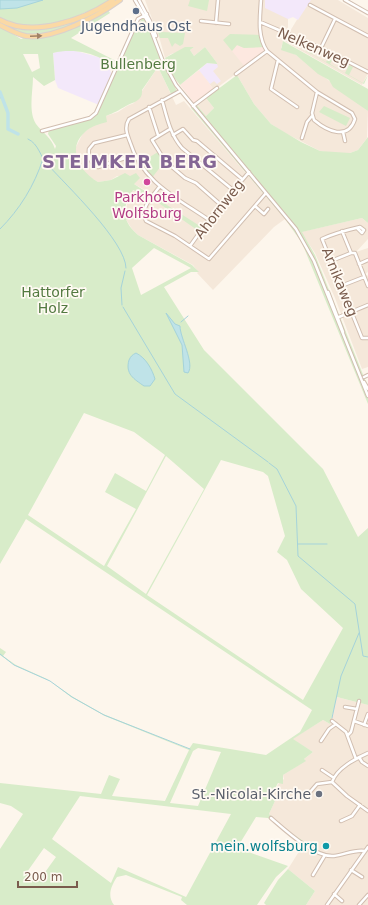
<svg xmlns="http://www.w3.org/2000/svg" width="368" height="905" font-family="'DejaVu Sans',sans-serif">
  <rect width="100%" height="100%" fill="#fdf6ec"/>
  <!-- residential -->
  <path fill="#f5e8da" d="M145 0H291L288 16V27L281 48 296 55 368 111 367 138 358 150 350 153H333L320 151 285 133 271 124 254 104 237 75 268 52 264 47 245 67 214 90 199 70 217 63 205 47 194 56 190 50 194 47 171 54 165 58 160 40Z
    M309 0H338L368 18V73L362 85 284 41Z
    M158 67 176 105 184 101 285 219 274 227 213 290 197 273 198 272 193 265 138 235 132 229 125 218V213L128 200 132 190 157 202 200 231 145 190 134 184 130 176H117L111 180 98 182 86 175 76 157 75 149 83 133 106 116 118 112 127 106 134 103Z
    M206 98 214 108 206 116 196 104Z
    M362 218 368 223V239L356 252 368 248V272L365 274 368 276V367L362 369 335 298 315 253 301 232Z
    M337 697 368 705V905H306L315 891 288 869 305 842 287 830 269 814 275 801 272 794 279 783 284 779 283 775 305 761 304 759 313 752 292 739 323 720 330 724Z"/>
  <!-- commercial -->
  <path fill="#fde8e0" d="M237 45 244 48 264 47 267 51 245 67 232 51Z
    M199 70 214 90 195 104 180 85Z"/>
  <!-- education -->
  <path fill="#f3e8fa" d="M265 0H311L298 20 293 17 288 19 265 8Z
    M64 50 76 51 98 57 102 59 100 66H108L113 76 99 105 58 88 55 80 53 53Z
    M207 63 217 64 218 67 213 71 221 81 217 84 214 81 210 84 199 70Z"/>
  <!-- green -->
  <path fill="#d8ecc9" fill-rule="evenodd" d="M0 0H110C88 13 48 30 21 26 14 25 7 21 0 19Z
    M114 0H118C94 14 57 38 29 35 18 34 9 28 0 23L20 29 35 28 73 20Z
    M190 0H209L207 11 188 6Z
    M108 10 110 13 71 38 116 61 102 67 100 66 102 59C87 51 69 49 53 53L55 80 44 86 33 77C33 91 28 112 36 124 43 133 51 137 55 149L56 146 48 134 49 130 90 118 96 114 135 27 143 18 147 21 166 70 177 91 171 94 158 67 142 90C143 101 134 102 126 106 119 110 114 113 106 116L107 122C100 124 91 126 85 132 66 149 80 172 98 182L111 180 125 173 130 176 136 173 140 178 134 184 203 228 200 232 157 202 133 190C121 209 122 221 138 235L192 265 199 272H191L164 287 204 350 323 469 358 537 368 528V705L337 697 330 724 323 720 293 739 313 752 304 759 306 761 283 775V784L278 783 272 794 275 801 269 814 287 830 305 842 303 845 268 818 256 817 237 848 288 866 276 877 257 905H187L181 900 182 897 126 875 117 877C111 886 107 896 114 905H0V849L23 814 11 806 0 803V783L101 794 109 775 120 779 112 796 165 801 189 750 105 716 71 697 50 681 16 666 0 655V648L6 652 3 656 16 665 47 679 73 697 103 714 189 749 193 743 266 755 300 732 312 710 26 519 0 564V26L21 39 26 37 48 35ZM23 54H38L40 68 32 72ZM154 248 191 268 141 295 132 268ZM84 413 134 432 165 455 146 491 115 473 105 492 136 509 104 566 28 515ZM166 456 204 489 146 594 107 566ZM221 460 263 472 268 476 285 536 277 552 287 560 301 589 343 628 303 700 147 595ZM198 748 221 752 198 806 170 803 193 751ZM80 796 231 814 186 897 118 867 111 883 52 839ZM44 848 56 857 38 882 27 872Z
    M156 26 161 27V32L185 33 183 44 180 46 175 43 172 47 168 38H160Z
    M230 34 261 35 264 47 244 48 237 45 232 51 223 40Z
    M283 41 368 89V111L333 87 329 80 318 74 296 55 281 50Z
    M185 47H194L190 50 194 56 205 47 217 63V64L207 63 180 85 173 76 165 58Z
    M308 47 316 50 314 54 310 53 326 62 330 56 333 58 330 64 345 73 349 65 353 67 349 75 363 83 368 75 364 84 306 51Z
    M237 75 254 104 271 124 301 142 320 151 350 153 358 150 368 137V223L362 218 302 232 315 255 368 387V404L302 243 285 219 191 108 196 104 206 116 214 108 206 98Z
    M324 106 350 118 346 126 319 112Z
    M158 152 165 161 151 179 138 164Z
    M288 869 315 891 306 905H266L264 903 278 880Z"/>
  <!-- water -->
  <path fill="#bfe3e8" stroke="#a5d3da" d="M0 0H43L17 8 0 9Z
    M166 313 175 324 180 326C180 338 195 363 188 373L184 372 182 345Z
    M136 353C146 358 152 369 155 379L150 386H144C134 379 125 374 129 360 131 356 132 355 136 353Z"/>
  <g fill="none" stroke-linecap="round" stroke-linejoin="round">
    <!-- stream -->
    <path stroke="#a5d3da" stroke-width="1" d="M0 98 2 97
      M28 139C39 144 40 157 48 165 66 185 126 242 126 268
      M0 229C20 209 34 186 43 159
      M122 305 121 288 125 271
      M123 307 175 394 268 462
      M181 322 188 316
      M269 463 277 469 296 506 298 556 355 604 363 656 368 657
      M298 544H327
      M0 654 14 665 50 681 72 697 104 715 190 749
      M332 718 341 676 359 633"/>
    <!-- river -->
    <path stroke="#bfe3e8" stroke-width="3.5" d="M0 92 8 113V129L18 134"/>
    <!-- minor casing -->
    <g stroke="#d1beb0" stroke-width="4.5">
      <path id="minor" d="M135 0 148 22 162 59 176 85 296 229 314 261 368 396
        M139 0 150 21 156 36
        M261 0C260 17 257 36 267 51L317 92 352 113 355 119C348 141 327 131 314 120L312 113 317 92
        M345 0 368 13
        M310 5 368 36
        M201 21 229 24
        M260 22 321 48 368 72
        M216 23 218 0
        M321 48 335 19
        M278 60 271 89 297 107
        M236 74 267 51
        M180 91 129 119C124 127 127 134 130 142 142 182 177 198 209 220
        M162 100C167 118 170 134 182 148L233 190
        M193 106 217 88
        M149 107 158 135
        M170 129 152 140 165 161 185 178 196 183 221 205
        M42 131 90 118 96 113 138 19 147 14
        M343 132 345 141
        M127 135 94 143 89 149C88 157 91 164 98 167L134 155
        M173 135 183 129 193 140 197 141 242 179
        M302 138 307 122 312 116
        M160 186C153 196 139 208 146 221L175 236 209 259 266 193
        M255 206 264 214 268 209
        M357 228 362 233 364 230 360 227C347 230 335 233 322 239L362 338H368
        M342 231 351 253
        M190 246 210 218 249 172
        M351 253H355L368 286
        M331 261 351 253
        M359 264 368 260
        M341 286 364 277
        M328 292 343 332
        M339 317 368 305
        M364 377 368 375
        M364 382 368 389
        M345 707 357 709
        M332 721 346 732 356 759
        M354 721 368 726
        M364 725 368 714
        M348 735 351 732 359 701
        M321 741 329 729 336 724
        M359 757 362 762 368 766
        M322 770 334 778
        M332 782C337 768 355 759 368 753
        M332 782 347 796 368 811
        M307 793 310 792 317 784 332 782
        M271 818C285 830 315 858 334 856 344 855 355 849 365 851
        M341 821 352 816 360 805
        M351 870 362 877
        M313 875 325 855
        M334 894 342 901
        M327 905 368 847
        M359 905 368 895"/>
    </g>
    <!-- major casing -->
    <g stroke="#dad1cd" stroke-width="6">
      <path id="major" d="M0 20C33 38 84 20 113 0
        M0 25C8 29 16 34 26 36 53 40 98 16 120 0"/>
    </g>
    <!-- minor -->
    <use href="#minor" stroke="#fff" stroke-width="2.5"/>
    <!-- major -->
    <use href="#major" stroke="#fbd9a5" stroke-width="4"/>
  </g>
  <!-- one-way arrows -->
  <defs><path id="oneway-solid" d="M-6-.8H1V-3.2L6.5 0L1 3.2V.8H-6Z"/></defs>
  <use fill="#a18267" href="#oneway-solid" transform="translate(36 36) rotate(-3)"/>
  <!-- markers -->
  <circle fill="#5c6f8a" stroke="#fffaf3" stroke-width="1.5" cx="136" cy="11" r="4"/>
  <circle fill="#d1479c" stroke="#fffaf3" stroke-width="1.5" cx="147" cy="182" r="4"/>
  <circle fill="#6b7280" stroke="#fffaf3" stroke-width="1.5" cx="319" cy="794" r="4"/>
  <circle fill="#0f9aa8" stroke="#fffaf3" stroke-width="1.5" cx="326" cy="846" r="4"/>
  <g text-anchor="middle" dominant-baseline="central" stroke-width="3.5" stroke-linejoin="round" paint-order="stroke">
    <!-- service labels -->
    <g font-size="14" fill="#4e5e75" stroke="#fffaf3">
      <text x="136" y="26">Jugendhaus Ost</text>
    </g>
    <!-- street labels -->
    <g font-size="14" fill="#7a5c4d" stroke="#fffaf3">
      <text transform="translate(314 47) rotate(24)">Nelkenweg</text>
      <text transform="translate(219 209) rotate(-52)">Ahornweg</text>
      <text transform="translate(340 282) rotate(68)">Arnikaweg</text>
    </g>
    <!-- park labels -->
    <g font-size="14" fill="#537a41" stroke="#fffaf3">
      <text x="138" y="64">Bullenberg</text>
      <text x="53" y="292">Hattorfer<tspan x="53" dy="16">Holz</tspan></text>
    </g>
    <!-- hotel labels -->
    <g font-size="14" fill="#b23c85" stroke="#fffaf3">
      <text x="147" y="197">Parkhotel<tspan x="147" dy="16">Wolfsburg</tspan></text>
    </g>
    <!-- worship labels -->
    <g font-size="14" fill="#5b616d" stroke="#fffaf3" text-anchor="end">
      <text x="311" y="794">St.-Nicolai-Kirche</text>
    </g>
    <!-- culture labels -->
    <g font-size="14" fill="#0d838f" stroke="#fffaf3" text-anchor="end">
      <text x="318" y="846">mein.wolfsburg</text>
    </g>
    <!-- district labels -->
    <g font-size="18" font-weight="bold" letter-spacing="1" fill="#846695" stroke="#fffaf3">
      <text x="130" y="161">STEIMKER BERG</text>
    </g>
  </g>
  <!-- scale -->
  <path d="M18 881v6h59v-6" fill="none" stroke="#7a5c4d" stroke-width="2"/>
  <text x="24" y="881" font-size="12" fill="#7a5c4d" stroke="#fffaf3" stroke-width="3" paint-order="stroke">200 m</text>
</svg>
